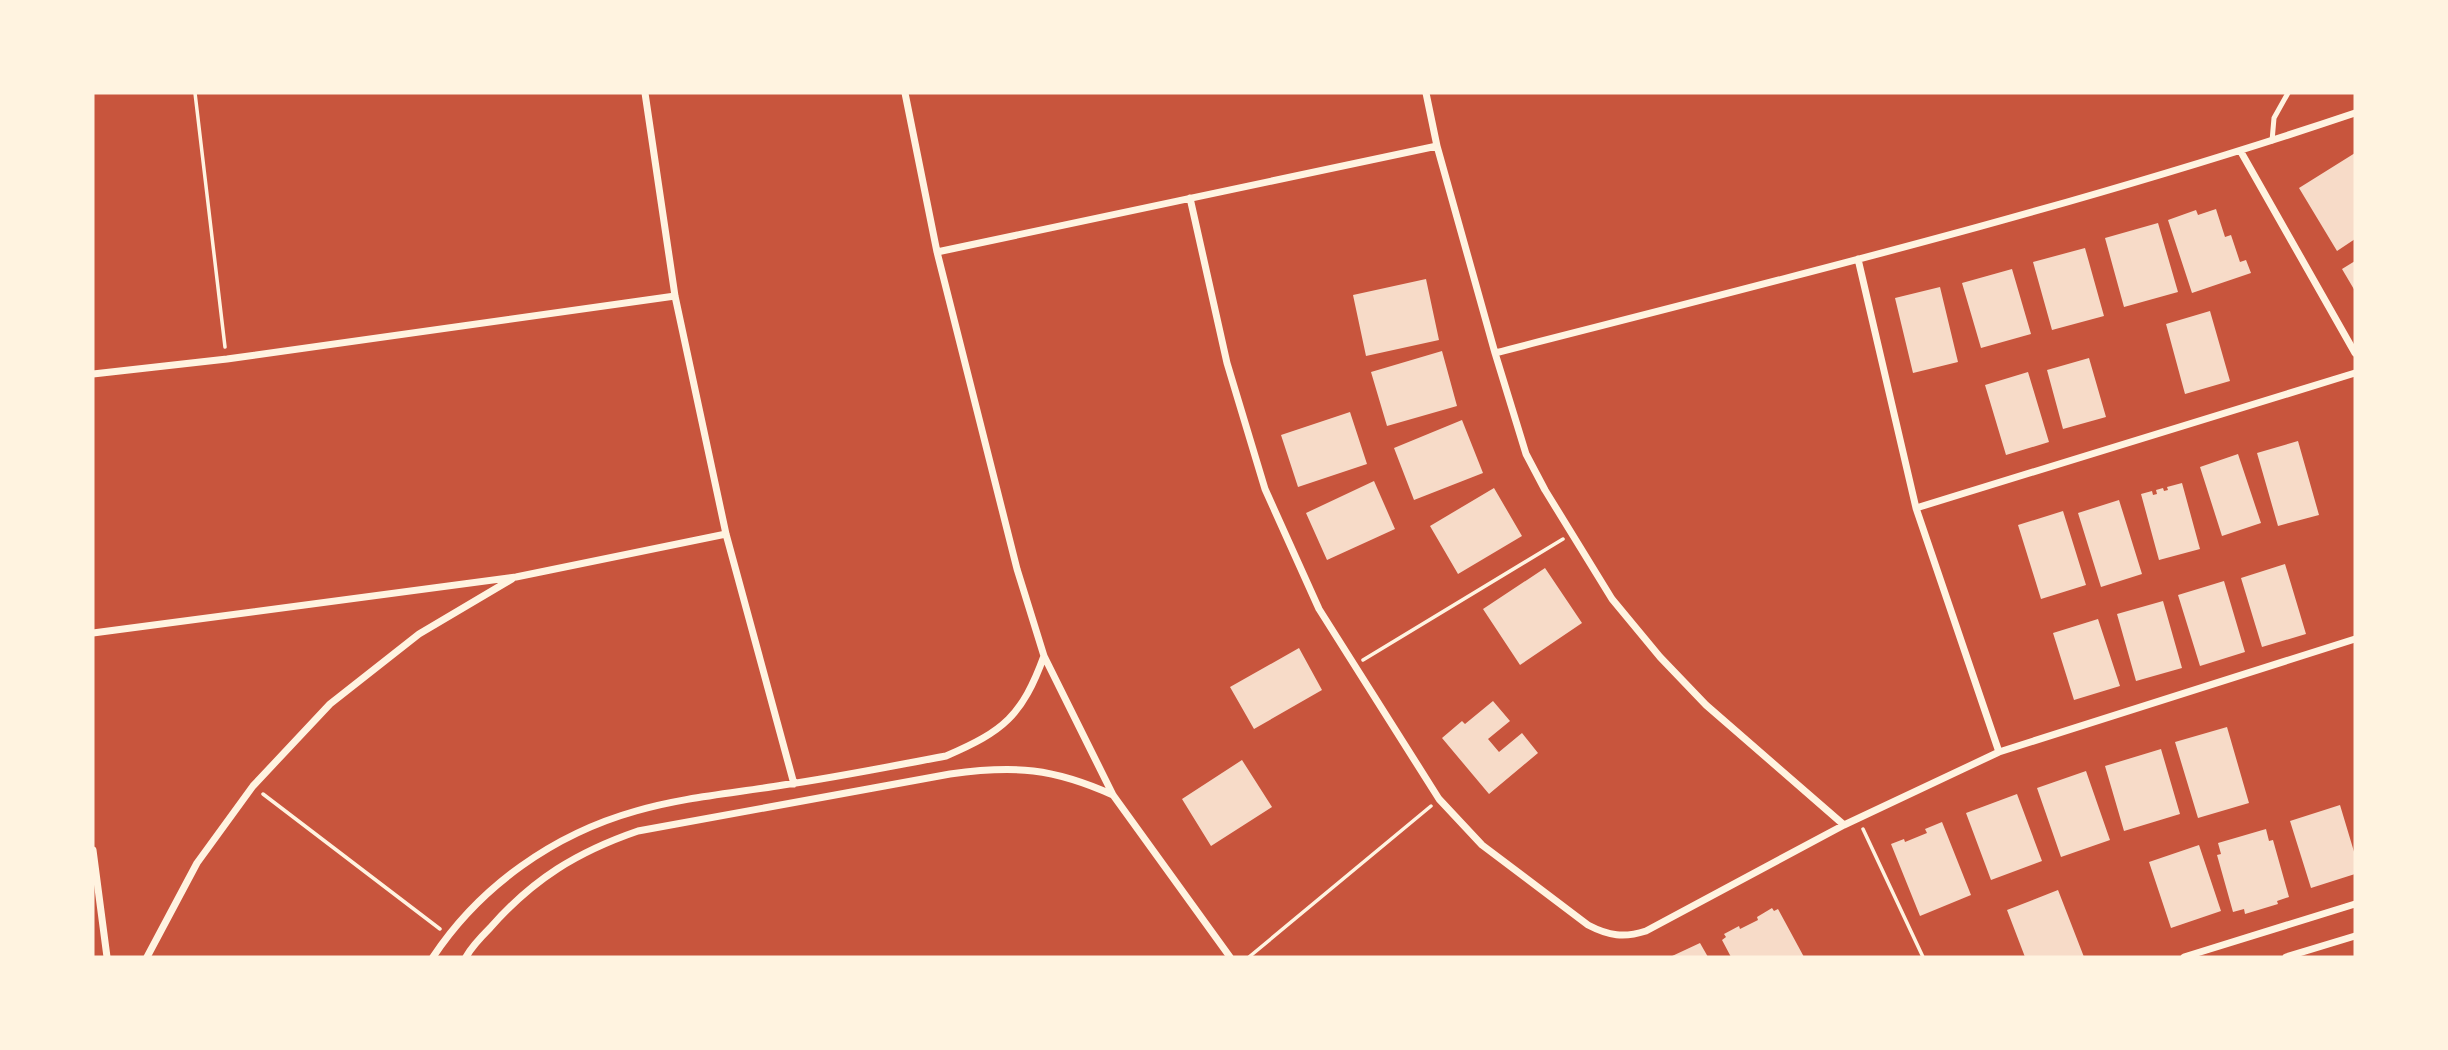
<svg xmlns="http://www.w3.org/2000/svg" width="2448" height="1050" font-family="'Sofia Sans Condensed',sans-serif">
  <rect width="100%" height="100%" fill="#c8553d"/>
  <!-- building -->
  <path fill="#f7dbc8" d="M2355 153V239L2337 251 2299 188Z
    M2216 209 2225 237 2231 235 2240 262 2246 260 2251 273 2192 293 2168 220 2196 210 2198 215Z
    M2158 223 2178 292 2124 307 2105 238Z
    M2085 248 2104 316 2052 330 2033 262Z
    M2355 261V291L2342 269Z
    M2012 269 2031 334 1981 348 1962 283Z
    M1426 279 1439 340 1366 356 1353 295Z
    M1940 287 1958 362 1913 373 1895 298Z
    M2210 311 2230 381 2185 394 2166 324Z
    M1442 351 1457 406 1387 426 1371 372Z
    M2089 358 2106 417 2063 429 2047 370Z
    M2028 372 2049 442 2006 455 1985 385Z
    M1350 412 1367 464 1298 487 1281 435Z
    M1462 420 1483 473 1414 500 1394 448Z
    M2298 441 2319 515 2278 526 2257 453Z
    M2238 454 2261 523 2222 536 2200 467Z
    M1374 481 1395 529 1327 560 1306 513Z
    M2182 483 2200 549 2159 560 2141 494 2152 491 2153 495 2157 494 2156 490 2163 488 2164 491 2168 490 2167 487Z
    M1494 488 1522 536 1458 574 1430 526Z
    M2119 500 2142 574 2101 587 2078 513Z
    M2063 511 2086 585 2041 599 2018 525Z
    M2285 564 2306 634 2262 647 2241 578Z
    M1545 568 1582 623 1520 665 1483 609Z
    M2224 581 2245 652 2200 666 2178 595Z
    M2163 601 2182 668 2136 681 2117 614Z
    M2098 619 2120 686 2074 700 2053 633Z
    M1299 648 1322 690 1254 729 1230 687Z
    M1493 701 1510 721 1488 739 1499 752 1522 733 1538 753 1489 794 1442 738 1462 721 1465 724Z
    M2227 727 2249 803 2198 818 2175 742Z
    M2161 749 2180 814 2124 831 2105 766Z
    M1242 760 1272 807 1211 846 1182 799Z
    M2086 771 2110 840 2061 857 2037 788Z
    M2017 794 2042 861 1991 880 1966 813Z
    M2340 805 2355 855V874L2311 888 2290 821Z
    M1942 822 1971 895 1920 916 1891 844 1904 839 1905 842 1927 833 1925 829Z
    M2266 829 2269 841 2273 840 2289 897 2277 901 2278 904 2245 914 2244 909 2233 912 2217 855 2221 854 2218 843Z
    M2199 845 2221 911 2171 928 2149 862Z
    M2058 890 2084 957H2025L2007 910Z
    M1772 908 1774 911 1778 909 1804 957H1731L1722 940 1726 937 1724 934 1739 926 1740 929 1758 920 1757 917Z
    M1700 943 1708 957H1670Z"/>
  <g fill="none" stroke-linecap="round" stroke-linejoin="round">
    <!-- path -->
    <path stroke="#fff3e0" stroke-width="3.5" d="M195 93 225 347
      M1363 660 1563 539
      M263 794 440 929
      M1863 829 1923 957
      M1249 957 1431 806"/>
    <!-- service -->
    <path stroke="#fff3e0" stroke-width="5" d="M2272 141 2274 118 2288 93"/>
    <!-- minor -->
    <path stroke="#fff3e0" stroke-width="7" d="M645 93 675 296 726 534 794 784
      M905 93 937 252 1017 569 1044 656 1113 795 1230 957
      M1426 93 1437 146 1495 353 1526 454 1545 490 1612 599 1660 657 1706 705 1844 825
      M2241 152 2355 353
      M1190 198 1227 363 1265 489 1319 609 1439 799 1482 845 1588 925C1609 936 1624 938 1646 931L1844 825 1999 752 2355 639
      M937 252 1437 146
      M1858 259 1916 508 1999 752
      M1495 353C1783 279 2073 208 2355 113
      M93 374 227 359 675 296
      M1916 508 2355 373
      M93 633 516 577 726 534
      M93 850 107 957
      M147 957 197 863 253 786 330 704 419 634 512 579
      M433 957C480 886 554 834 636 811 684 797 735 793 783 785 838 777 892 766 946 756 1004 731 1022 716 1044 656
      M466 957C472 946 481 937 490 928 533 879 577 852 638 831L950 774C1015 765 1053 768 1113 795
      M2184 957 2355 904
      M2286 957 2355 936"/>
  </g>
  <!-- border -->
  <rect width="2448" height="1050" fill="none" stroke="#fff3e0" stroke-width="189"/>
</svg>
